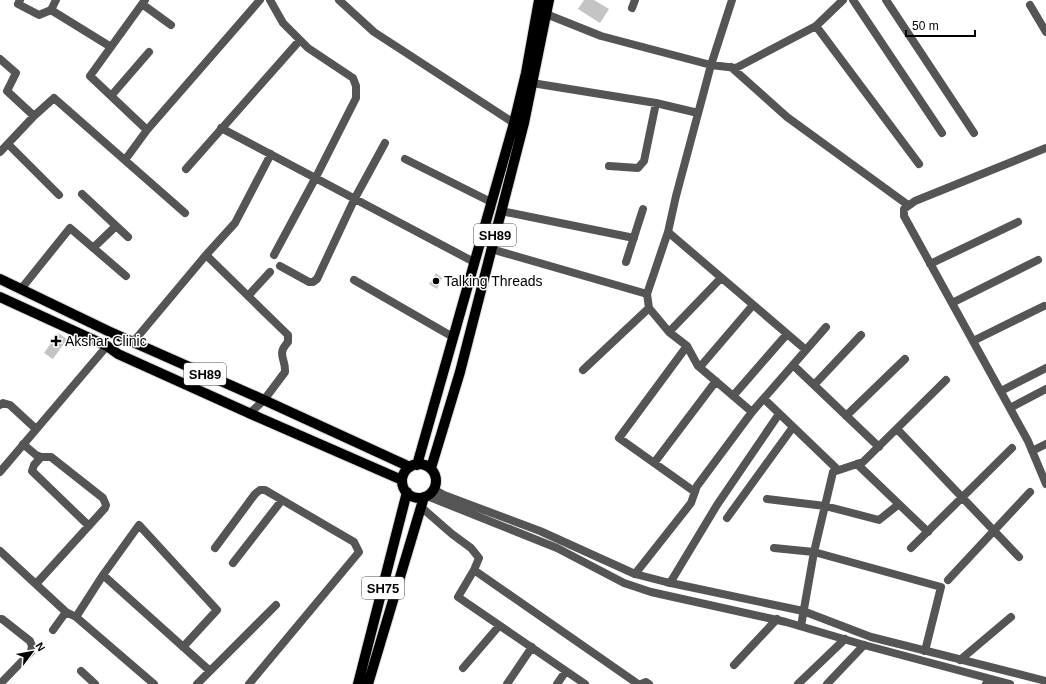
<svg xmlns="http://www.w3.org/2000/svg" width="1046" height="684" font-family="Arial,sans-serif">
  <rect width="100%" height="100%" fill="#fff"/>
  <!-- building -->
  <path fill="#c4c4c4" d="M584 0H594L609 9 600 23 578 9Z
    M436 273 442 278 437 289 429 284Z
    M58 333 67 339 53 359 44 353Z"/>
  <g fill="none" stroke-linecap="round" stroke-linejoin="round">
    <!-- primary casing -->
    <g stroke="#dbdbdb" stroke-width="12">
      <path id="primary" d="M0 279 108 331 264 400 410 467
        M0 297 107 346 118 354 260 418 402 480
        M402 481a17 17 0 1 1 34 0a17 17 0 1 1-34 0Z
        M417 465 514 123 526 73 539 0
        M431 468 460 372 524 123 549 0
        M358 684 407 492
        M368 684 424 497"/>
    </g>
    <!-- minor -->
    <path stroke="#555" stroke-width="8" d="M20 0 18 4 39 15 51 10 56 0
      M145 0 90 76 147 130 260 0
      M270 0 283 23 308 48 353 78 356 86V98L316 177 274 255
      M339 0 374 32 514 123
      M853 0 942 133
      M886 0 974 133
      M142 4 171 25
      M1030 5 1046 32
      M632 8 635 0
      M51 10 111 47
      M546 14 601 36 711 65 736 68 816 26 843 0
      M816 26 919 164
      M0 59 16 73 7 91 34 116
      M731 67 787 117 908 205
      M532 83 656 103 698 113
      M111 96 149 52
      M221 128 474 262
      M8 144 59 195
      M1046 148 915 201 904 209V216L1028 441 1046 484
      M0 152 34 116 54 98 185 213
      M405 159 491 202
      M125 160 147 130
      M609 166 638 168 644 161 656 103
      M186 169 300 40
      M82 194 128 237
      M501 211 634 238
      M668 232 806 350
      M93 248 116 226
      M491 249 647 294 649 308 669 332 687 346 698 366 752 412
      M206 255 288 335V342C276 355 286 358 285 372L264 400 249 414
      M626 262 643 209
      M930 264 1018 222
      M280 266 309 282H313L317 279 355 198 385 143
      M354 280 453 337
      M21 289 70 228 126 276
      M647 294 668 232 676 196 711 65 732 0
      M248 296 270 272
      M952 303 1038 260
      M669 332 721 278
      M134 341 206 255 235 223 271 154
      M973 341 1044 306
      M687 346 619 438 695 492
      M793 365 879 447
      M700 367 753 305
      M583 370 649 308
      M814 385 861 335
      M1001 391 1046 368
      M733 396 787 334
      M764 399 838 470
      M0 405 3 403 10 405 36 429
      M1010 408 1046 389
      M846 416 905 359
      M897 429 1019 557
      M23 444 36 455 41 457H51L103 498 106 505 105 508 36 584
      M1032 451 1046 444
      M41 457 34 465 32 471 89 526
      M654 463 716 381
      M857 464 928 532
      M0 472 107 346
      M767 499 825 506 879 520 899 504
      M421 507 452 534 471 548 479 558 474 570 458 597 585 684
      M727 518 793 427
      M215 548 255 494 260 490H265L354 542 359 552 249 684
      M774 548 814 552 941 587 925 651
      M911 548 1012 448
      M0 551 66 612
      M233 563 282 500
      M474 570 638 684
      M635 574 691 503 697 486 752 412 826 327
      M103 575 210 671
      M948 580 1030 492
      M670 583 717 505 779 414
      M76 617 154 684
      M0 619H2L30 641 32 646 31 652 0 684
      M801 626 814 552 833 472 863 462 946 380
      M53 630 66 612 76 617 103 575 139 525 217 610 183 647
      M960 660 1011 617
      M734 665 777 619
      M463 668 499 626
      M81 671 95 684
      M197 684 276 605
      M507 684 532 647
      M557 684 566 671
      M641 684 646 682 649 684
      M798 684 845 639
      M827 684 864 645
      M986 684 993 680"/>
    <!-- tertiary -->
    <path stroke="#555" stroke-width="8" d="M433 489 444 495 540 531 635 574 666 582 803 611 871 637 1046 681
      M427 496 557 548 624 583 651 592 786 622 864 645 1010 684"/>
    <!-- primary -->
    <use href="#primary" stroke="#000" stroke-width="10"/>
  </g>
  <!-- markers -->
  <g fill="#000" stroke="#fff" stroke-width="1.5">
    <circle cx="436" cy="281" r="4"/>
    <path d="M54 335h4v4h4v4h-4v4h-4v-4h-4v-4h4z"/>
  </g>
  <g text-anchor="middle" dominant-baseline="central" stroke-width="3" stroke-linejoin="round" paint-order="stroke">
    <!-- shield labels -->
    <g fill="#fff" stroke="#4c4c4c" stroke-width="1">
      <rect x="474" y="224" width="42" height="22" rx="3"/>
      <rect x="184" y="363" width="42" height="22" rx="3"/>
      <rect x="362" y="577" width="42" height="22" rx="3"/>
    </g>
    <g font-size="13" font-weight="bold" fill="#000">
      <text x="495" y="235">SH89</text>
      <text x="205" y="374">SH89</text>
      <text x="383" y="588">SH75</text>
    </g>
    <!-- poi labels -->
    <g font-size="14" fill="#000" stroke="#fff" text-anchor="start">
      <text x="444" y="281">Talking Threads</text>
      <text x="65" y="341">Akshar Clinic</text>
    </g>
  </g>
  <!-- north arrow -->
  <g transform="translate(32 652) rotate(58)" stroke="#ffffff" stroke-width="3" paint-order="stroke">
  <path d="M0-3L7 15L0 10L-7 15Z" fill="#000000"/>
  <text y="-6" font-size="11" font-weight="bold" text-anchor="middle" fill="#000000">N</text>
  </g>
  <!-- scale -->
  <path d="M906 30v6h69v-6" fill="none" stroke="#000000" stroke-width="2"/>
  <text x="912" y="30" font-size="12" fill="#000000" stroke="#ffffff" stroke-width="3" paint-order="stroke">50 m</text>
</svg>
